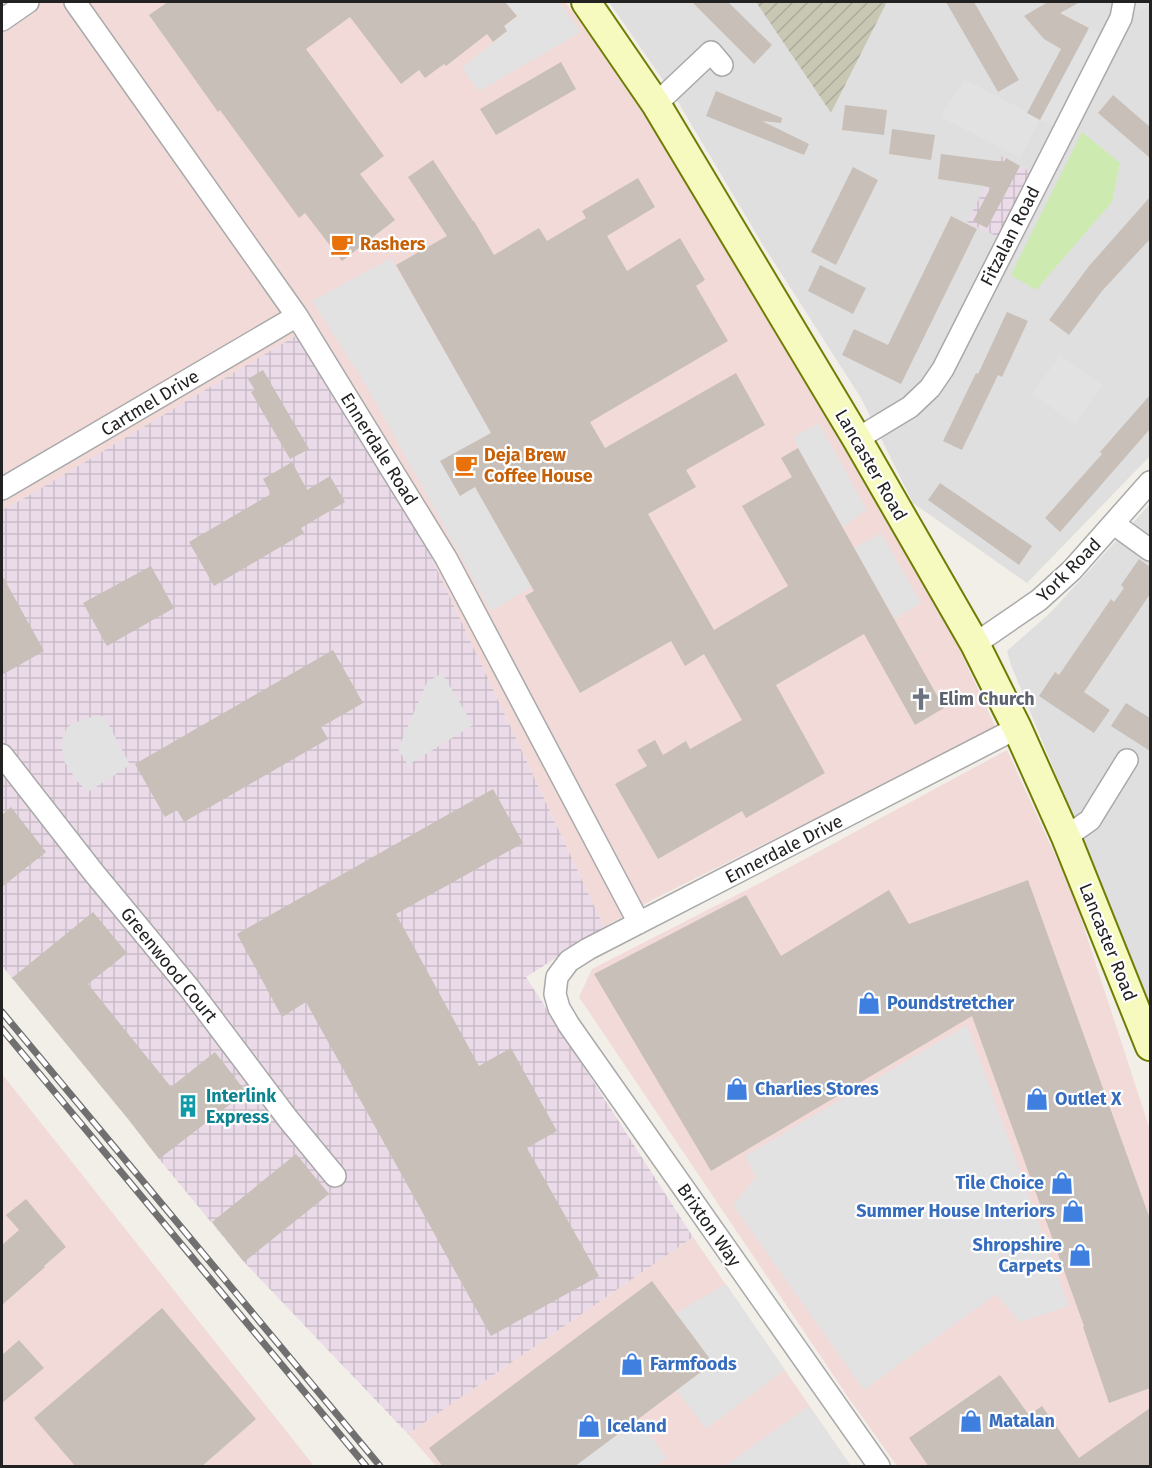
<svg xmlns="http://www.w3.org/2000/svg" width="1152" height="1468" font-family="'Fira Sans',sans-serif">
  <defs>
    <pattern id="industrial-grid" width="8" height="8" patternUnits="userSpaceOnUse" patternTransform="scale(1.5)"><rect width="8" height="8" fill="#ebdbe8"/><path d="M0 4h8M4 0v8" fill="none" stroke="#c9bcc7"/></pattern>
    <pattern id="construction-furrows" width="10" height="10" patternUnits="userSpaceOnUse" patternTransform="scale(1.5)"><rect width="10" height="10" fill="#c7c7b4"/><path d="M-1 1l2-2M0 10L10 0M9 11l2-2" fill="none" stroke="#abab9a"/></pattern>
  </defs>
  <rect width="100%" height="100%" fill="#f2efe9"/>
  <!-- residential -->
  <path fill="#e0dfdf" d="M609 2H756L831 113 887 2H1150V456L1027 583 913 503 861 398 763 245 678 102Z
    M1150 504V1003L1011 665 1007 651 1051 612Z"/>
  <!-- commercial -->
  <path fill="#f2dad9" d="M2 2H565L645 110 848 448 956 642 996 728 654 899 604 927 407 505 35 492 2 510Z
    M1007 750 1073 894 1150 1130V1466H897L850 1400 579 997 592 969 764 881Z
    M2 1074 314 1466H2Z
    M693 1237 851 1466H436L408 1434Z"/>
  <!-- industrial -->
  <path fill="url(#industrial-grid)" d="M1001 156 1032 173 1000 238 967 222Z
    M297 335 407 505 604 927 526 977 693 1237 408 1434 244 1262 159 1159 129 1119 2 966V510L35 492Z"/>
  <!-- construction -->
  <path fill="url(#construction-furrows)" d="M756 2H887L831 113Z"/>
  <!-- grass -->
  <path fill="#cdebb0" d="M1082 132 1120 163 1112 202 1036 290 1011 275Z"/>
  <!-- parking -->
  <path fill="#e2e2e2" d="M505 2H559L581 32 479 91 462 68 507 31 504 26 517 16Z
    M1124 2H1150V7L1121 18Z
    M1075 21 1105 35 1059 128 1039 120 1021 158 941 117 964 79 1027 112Z
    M391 258 491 433 441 462 459 495 475 487 532 587 491 611 366 385 312 301Z
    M1060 355 1103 385 1075 424 1032 394Z
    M819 423 867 510 843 527 798 448 794 437Z
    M881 533 921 603 895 619 854 548Z
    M442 673 473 725 408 765 398 749 427 682Z
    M104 716 130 765 88 792 77 781 64 761 61 742 67 727 85 718Z
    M967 1025 1069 1306 1020 1322 996 1294 864 1390 733 1205 756 1177 745 1156Z
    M726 1284 785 1370 706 1429 677 1390 713 1363 676 1313Z
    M809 1406 851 1466H725Z
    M638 1419 667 1458 656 1466H574Z"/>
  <!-- building -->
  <path fill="#c7bfb8" d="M168 2H505L517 16 504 26 507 31 493 42 487 34 446 66 444 64 425 78 419 70 401 84 350 17 306 49 384 156 360 174 395 220 342 261 305 213 299 218 220 110 218 112 149 15Z
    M692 2H728L772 45 754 64Z
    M946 2H974L1019 80 998 92Z
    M1048 2H1080L1060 13 1089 28 1040 120 1027 113 1061 49 1044 39 1024 16Z
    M561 62 576 89 496 135 480 109Z
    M716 91 782 118 781 123 762 121 809 144 804 155 706 116Z
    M1113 95 1150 127V158L1098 113Z
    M845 105 887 110 884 135 842 130Z
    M892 129 935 135 931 160 889 154Z
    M941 154 1004 162 1006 158 1020 166 987 228 973 221 991 187 938 179Z
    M433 160 473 221H474L494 255 539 228 547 241 586 218 582 211 638 178 655 207 607 236 627 271 680 238 705 280 696 286 728 341 590 422 605 448 736 373 765 425 686 470 696 487 648 514 714 630 788 586 742 506 792 477 781 458 798 448 944 708 915 725 864 634 776 685 825 773 746 818 742 811 658 859 615 784 647 766 637 750 655 740 663 755 686 741 690 749 742 720 704 654 685 666 671 641 580 693 525 596 534 591 475 487 460 496 440 461 491 433 396 265 447 236 408 177Z
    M853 167 878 180 836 265 811 252Z
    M1150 197V239L1102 291 1069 335 1049 320 1089 266Z
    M951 216 977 229 901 384 842 355 854 329 888 345Z
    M820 265 866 288 853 314 808 291Z
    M1007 312 1028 321 1002 377 998 375 962 450 943 441 976 373 978 374Z
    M263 370 309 449 290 459 251 392 255 390 248 379Z
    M1150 395V429L1060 532 1045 518 1102 454 1100 452Z
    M292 462 307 490 330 476 345 502 301 528 304 533 214 586 189 542 271 494 263 479Z
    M940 483 1032 546 1019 565 928 500Z
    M1139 559 1150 567V594L1084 692 1110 710 1094 733 1039 696 1055 672 1059 675 1111 599 1114 602 1124 588 1121 585Z
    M151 566 174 608 107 646 83 603Z
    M2 575 44 651 2 675Z
    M333 650 363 703 321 727 328 739 184 822 177 810 165 817 135 764Z
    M1126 703 1150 718V751L1111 726Z
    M493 789 523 843 396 914 479 1066 511 1048 557 1131 527 1148 599 1276 491 1336 306 1002 282 1017 237 934Z
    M11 807 46 852 2 887V815Z
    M1028 880 1150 1219V1388L1109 1403 1083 1327 1084 1326 972 1016 711 1171 594 974 746 895 781 956 889 890 909 924Z
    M93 912 127 953 88 984 171 1087 215 1052 246 1092 159 1159 128 1119 12 978Z
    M296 1154 329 1194 244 1262 212 1222Z
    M26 1199 66 1247 44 1266 45 1267 2 1305V1245L19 1230 6 1215Z
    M652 1281 713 1363 574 1467H443L429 1448Z
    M162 1308 256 1419 201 1467H76L34 1418Z
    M19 1340 44 1368 2 1403V1355Z
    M1000 1375 1029 1415 1042 1406 1079 1458 1150 1408V1467H929L909 1438Z"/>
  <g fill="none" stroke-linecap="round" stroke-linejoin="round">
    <!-- street casing -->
    <g stroke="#a9a9a9" stroke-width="24">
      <path id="street" d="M75 2 297 316 446 558 639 923
        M2 20 28 2
        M656 104 711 52 722 65
        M857 439 910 407 930 388 943 369 1121 18 1124 2
        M2 489 297 316
        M1114 524 1150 550
        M975 644 1039 600 1072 570 1150 482
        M2 755 94 873 190 989 288 1119 335 1176
        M1066 837 1090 820 1127 760
        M879 1466 569 1025 559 1008 555 994 557 977 569 961 588 949 1017 728"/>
    </g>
    <!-- secondary casing -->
    <g stroke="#707d05" stroke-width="32">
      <path id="secondary" d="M586 2 656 104 857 439 975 644 1017 728 1066 837 1150 1046"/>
    </g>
    <!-- street -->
    <use href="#street" stroke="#fff" stroke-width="21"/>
    <!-- secondary -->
    <use href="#secondary" stroke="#f7fabf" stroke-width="28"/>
    <!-- rail casing -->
    <g stroke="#707070" stroke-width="7">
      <path id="rail" d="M2 1012 380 1466
        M2 1029 366 1466"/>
    </g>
    <!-- rail -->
    <use href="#rail" stroke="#fff" stroke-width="4.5" stroke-dasharray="14" stroke-linecap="butt"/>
  </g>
  <!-- icons -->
  <defs>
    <g id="cafe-bare" transform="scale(1.8)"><path d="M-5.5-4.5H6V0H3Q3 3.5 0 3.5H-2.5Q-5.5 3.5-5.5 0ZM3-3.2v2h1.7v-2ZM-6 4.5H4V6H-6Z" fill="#e8710a" stroke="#fff" stroke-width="2.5" paint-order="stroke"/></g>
    <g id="church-bare" transform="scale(1.8)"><path d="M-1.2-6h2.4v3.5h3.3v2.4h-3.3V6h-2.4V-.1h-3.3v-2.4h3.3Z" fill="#6b7280" stroke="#fff" stroke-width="2.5" paint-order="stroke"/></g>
    <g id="shop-bare" transform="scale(1.8)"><path d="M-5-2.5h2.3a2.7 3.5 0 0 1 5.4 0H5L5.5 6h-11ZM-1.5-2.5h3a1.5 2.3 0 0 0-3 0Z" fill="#3f7fe0" stroke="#fff" stroke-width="2.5" paint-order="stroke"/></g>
    <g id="building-bare" transform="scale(1.8)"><path d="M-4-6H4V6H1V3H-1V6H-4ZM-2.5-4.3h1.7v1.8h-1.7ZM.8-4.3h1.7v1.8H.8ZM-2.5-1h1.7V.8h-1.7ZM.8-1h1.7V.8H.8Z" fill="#0f9aa8" stroke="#fff" stroke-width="2.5" paint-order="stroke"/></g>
  </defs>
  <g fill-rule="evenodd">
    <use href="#cafe-bare" x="342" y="244"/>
    <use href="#cafe-bare" x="466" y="465"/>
    <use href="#church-bare" x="921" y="699"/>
    <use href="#shop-bare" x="869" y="1003"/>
    <use href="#shop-bare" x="737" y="1089"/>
    <use href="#shop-bare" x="1037" y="1099"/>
    <use href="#building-bare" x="188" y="1106"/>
    <use href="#shop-bare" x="1062" y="1183"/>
    <use href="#shop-bare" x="1073" y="1211"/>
    <use href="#shop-bare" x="1080" y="1255"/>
    <use href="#shop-bare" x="632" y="1364"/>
    <use href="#shop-bare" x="971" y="1421"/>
    <use href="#shop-bare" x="589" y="1426"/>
  </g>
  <g text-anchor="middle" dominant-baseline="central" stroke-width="4.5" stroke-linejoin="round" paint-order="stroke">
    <!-- street labels -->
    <g font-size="18" fill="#222" stroke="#fff">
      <text transform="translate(1010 236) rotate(-63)">Fitzalan Road</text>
      <text transform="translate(150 403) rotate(-31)">Cartmel Drive</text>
      <text transform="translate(379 449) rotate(58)">Ennerdale Road</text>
      <text transform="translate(871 465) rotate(60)">Lancaster Road</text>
      <text transform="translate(1069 570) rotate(-45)">York Road</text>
      <text transform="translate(784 849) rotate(-27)">Ennerdale Drive</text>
      <text transform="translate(1108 942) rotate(68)">Lancaster Road</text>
      <text transform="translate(169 965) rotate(51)">Greenwood Court</text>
      <text transform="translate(709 1225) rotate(55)">Brixton Way</text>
    </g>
    <!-- food labels -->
    <g font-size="18" font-weight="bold" fill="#c56008" stroke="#fff" text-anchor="start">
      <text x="360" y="244">Rashers</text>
      <text x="484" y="455">Deja Brew<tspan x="484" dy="21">Coffee House</tspan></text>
    </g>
    <!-- worship labels -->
    <g font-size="18" font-weight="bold" fill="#5b616d" stroke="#fff" text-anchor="start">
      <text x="939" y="699">Elim Church</text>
    </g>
    <!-- shop labels -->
    <g font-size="18" font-weight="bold" fill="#366cbe" stroke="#fff" text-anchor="start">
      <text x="887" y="1003">Poundstretcher</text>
      <text x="755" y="1089">Charlies Stores</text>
      <text x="1055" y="1099">Outlet X</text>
      <text x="1044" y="1183" text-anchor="end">Tile Choice</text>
      <text x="1055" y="1211" text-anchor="end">Summer House Interiors</text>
      <text x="1062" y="1245" text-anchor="end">Shropshire<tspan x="1062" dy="21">Carpets</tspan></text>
      <text x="650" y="1364">Farmfoods</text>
      <text x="989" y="1421">Matalan</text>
      <text x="607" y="1426">Iceland</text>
    </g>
    <!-- culture labels -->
    <g font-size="18" font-weight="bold" fill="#0d838f" stroke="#fff" text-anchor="start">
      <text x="206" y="1096">Interlink<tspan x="206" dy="21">Express</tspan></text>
    </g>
  </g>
  <!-- border -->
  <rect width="1152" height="1468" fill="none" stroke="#222222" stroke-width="6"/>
</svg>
